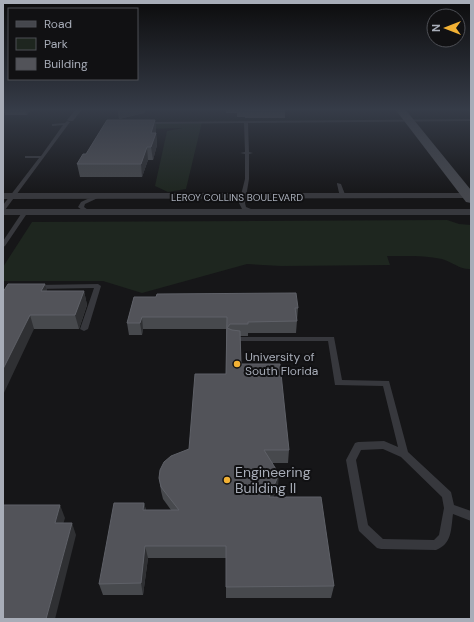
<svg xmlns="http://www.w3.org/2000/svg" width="474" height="622" font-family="'DM Sans',sans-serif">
  <rect width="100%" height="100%" fill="#161618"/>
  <!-- green -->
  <path fill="#1e261f" d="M109 122H202L186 189 168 192 155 186 167 131 183 128 108 130Z
    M447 220 459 224 471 225V269C461 270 452 262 442 259 424 255 405 256 387 256L390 265 281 266 247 264 142 293 103 281H3V267L32 222Z"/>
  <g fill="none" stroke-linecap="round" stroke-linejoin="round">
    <!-- lane -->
    <path fill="#37383d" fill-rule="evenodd" d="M466 109H470L471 113Z
      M471 119V121L248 123 249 152 253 153 249 154V179L245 203 246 207 256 211 257 212 254 214 242 209 239 203 245 179V154L240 153 245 152 244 123 147 124 145 123 147 122Z
      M67 121 70 122 5 210 3 211V205L39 158H25V156H41L63 125 53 126H52V124L65 123Z
      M337 183 341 184 346 197 345 198 340 197 337 184Z
      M98 194 100 195V197L85 204 84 207 91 212V214H87L78 207 81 202Z
      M25 210 28 212 5 246 3 247V241L23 211Z
      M98 284 101 286 88 329 84 331 80 329 94 288 37 289 34 287 37 285Z
      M230 337H334L342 380 389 381 408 452 451 492 454 505 471 511V521L453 514C451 529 452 544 436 550L381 549 377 548 359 531 358 527 346 460 355 443 358 442 384 441 398 447 383 386 335 385 328 341H233L229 339ZM383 449 401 457 442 497 444 508 439 535 434 540 383 539 368 525 356 460 361 450Z"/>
    <!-- street -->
    <path fill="#37383d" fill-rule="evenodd" d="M76 109H82L73 121H69L67 120Z
      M3 193H469L471 194V198L3 199Z
      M3 209H471V215H3Z"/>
    <!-- secondary -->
    <path fill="#45474d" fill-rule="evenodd" d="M395 109H405L471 190V203L466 202Z"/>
  </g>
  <!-- wall -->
  <path fill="#47494d" d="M3 109H67H41L30 111 27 115H5V113H4Z
    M118 109H160L159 110H146L144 113 119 119Z
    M226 109H285V118H245V117H237V113H226Z
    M155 120 157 145 153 160H148L142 177H80L77 164 86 154Z
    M45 284 47 291H84L87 305 79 329H34L3 292Z
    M134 297 298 308 296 333H248V336H240L241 364 289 450 288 463H272L278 487 273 497 334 586 331 598H226V558H148L143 595H103L99 584 144 503 146 510H171L163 499 161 491 159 478 189 449 226 374V329H143L142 335H129L127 323Z"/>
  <!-- shaded-wall -->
  <path fill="#2f3033" d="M25 109H41L30 111 27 115Z
    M118 109H146V110L144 113 119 119Z
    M155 120 156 131 152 145 151 133Z
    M156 133 157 145 153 160 151 147Z
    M147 147 148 160 142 177 141 164Z
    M45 284 49 297 41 291Z
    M84 291 87 305 79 329 75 315Z
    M30 315 34 329 3 395V369Z
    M142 317 143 329 142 335 140 323Z
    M279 474 278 487 268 510 269 497Z
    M144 503 147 515 143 510Z
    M60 505 65 518 60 535 55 523Z
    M72 523 76 535 55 619H46Z
    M145 546 148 558 143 595 141 583Z"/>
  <!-- building -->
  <path fill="#525359" stroke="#5f6168" d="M245 109H285L286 110H245Z
    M107 120H155L151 133H156L151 147H147L141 164H77L83 154H86Z
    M8 284H45L41 291H84L75 315H30L3 369V292Z
    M296 293 298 308H295L297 321 248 322V324H230L227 328 232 330 240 331 241 364H280L289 450H264L279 474 269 497H321L334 586 226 587V546H145L141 583 99 584 114 503H144L143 510H179L161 487 159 478 160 470 164 462 171 456 189 449 195 374H226L227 317H142L140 323H127L134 297H156L157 294Z
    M3 505H60L55 523H72L46 619H3Z"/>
  <!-- sky -->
  <linearGradient id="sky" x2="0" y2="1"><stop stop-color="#0c0c0d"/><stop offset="0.56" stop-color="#363c48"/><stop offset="1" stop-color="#363c48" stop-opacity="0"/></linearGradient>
  <rect width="474" height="196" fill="url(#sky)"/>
  <!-- markers -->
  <g fill="#f2b134" stroke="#111113" stroke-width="1.5">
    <circle cx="237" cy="364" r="4"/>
    <circle cx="227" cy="480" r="4"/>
  </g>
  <g text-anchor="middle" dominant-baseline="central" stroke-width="4" stroke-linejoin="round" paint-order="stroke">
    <!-- far-street labels -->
    <g font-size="10" fill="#a8adb8" stroke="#111113">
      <text x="237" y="197">LEROY COLLINS BOULEVARD</text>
    </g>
    <!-- poi labels -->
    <g font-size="12" fill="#a8adb8" stroke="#111113" text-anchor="start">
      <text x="245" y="357">University of<tspan x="245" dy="14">South Florida</tspan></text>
    </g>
    <!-- near-poi labels -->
    <g font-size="14" fill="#a8adb8" stroke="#111113" text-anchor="start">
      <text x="235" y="472">Engineering<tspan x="235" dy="16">Building II</tspan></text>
    </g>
  </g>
  <!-- border -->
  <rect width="474" height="622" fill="none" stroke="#a8adb8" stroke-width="8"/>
  <!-- legend -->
  <rect x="8" y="8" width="130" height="72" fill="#111113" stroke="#4d4f55"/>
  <rect x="16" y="21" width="20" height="6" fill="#45474d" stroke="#4d4f55"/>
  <text x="44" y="28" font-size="12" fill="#a8adb8">Road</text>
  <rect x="16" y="38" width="20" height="12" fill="#1e261f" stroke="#4d4f55"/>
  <text x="44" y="48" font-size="12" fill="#a8adb8">Park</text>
  <rect x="16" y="58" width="20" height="12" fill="#525359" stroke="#4d4f55"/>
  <text x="44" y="68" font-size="12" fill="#a8adb8">Building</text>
  <!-- north arrow -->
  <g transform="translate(446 28) rotate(270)"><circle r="19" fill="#111113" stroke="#4d4f55"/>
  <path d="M0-3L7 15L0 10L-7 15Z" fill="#f2b134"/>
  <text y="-6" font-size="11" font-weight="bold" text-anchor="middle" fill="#a8adb8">N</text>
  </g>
</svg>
